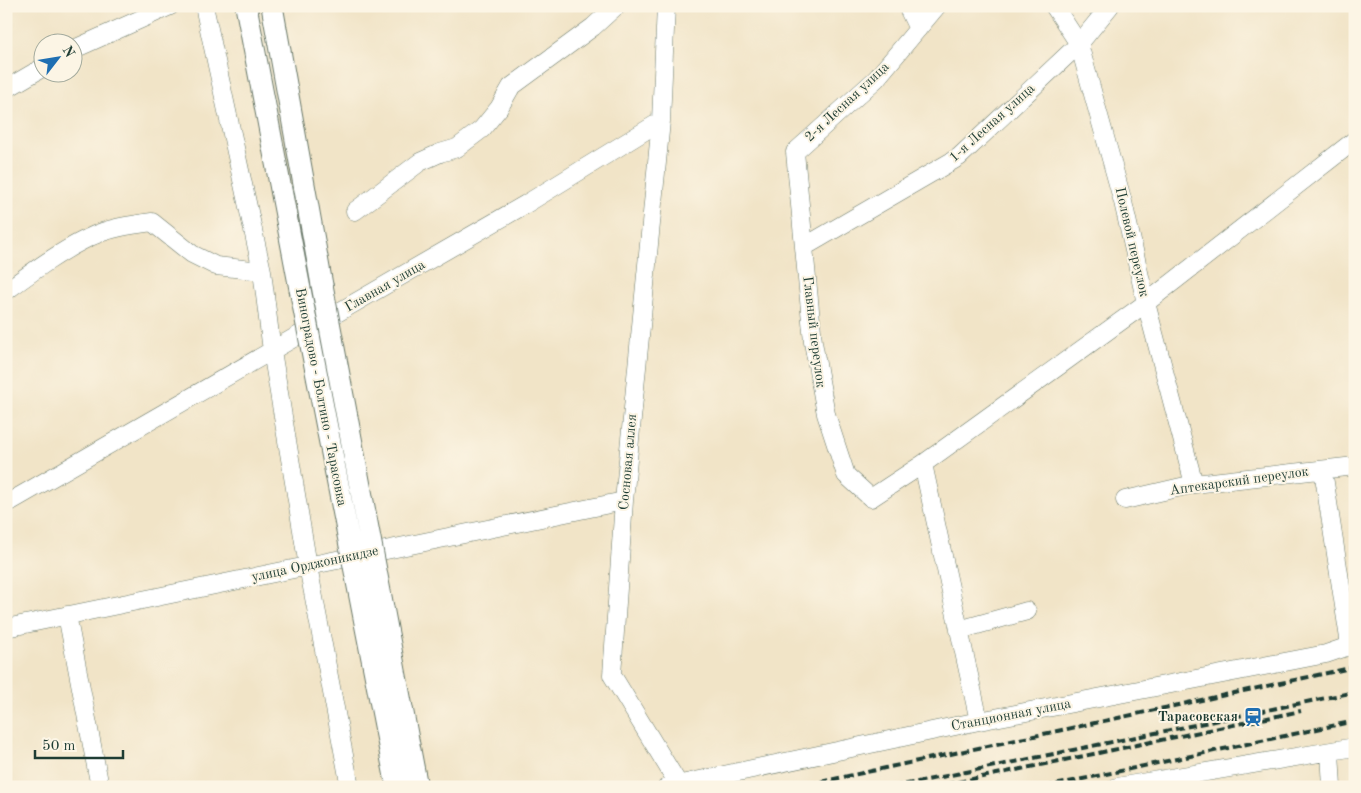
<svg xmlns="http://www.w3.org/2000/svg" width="1361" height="793" font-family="'Old Standard TT',serif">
  <rect width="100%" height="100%" fill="#fcf5e5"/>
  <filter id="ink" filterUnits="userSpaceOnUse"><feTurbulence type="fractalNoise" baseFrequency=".02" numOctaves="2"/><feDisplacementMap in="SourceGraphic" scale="10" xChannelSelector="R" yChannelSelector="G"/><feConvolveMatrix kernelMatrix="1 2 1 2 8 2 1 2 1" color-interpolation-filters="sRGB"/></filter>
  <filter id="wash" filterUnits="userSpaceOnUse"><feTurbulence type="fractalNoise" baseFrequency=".0096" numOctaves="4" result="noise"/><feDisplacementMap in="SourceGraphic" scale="20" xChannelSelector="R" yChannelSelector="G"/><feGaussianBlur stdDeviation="1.12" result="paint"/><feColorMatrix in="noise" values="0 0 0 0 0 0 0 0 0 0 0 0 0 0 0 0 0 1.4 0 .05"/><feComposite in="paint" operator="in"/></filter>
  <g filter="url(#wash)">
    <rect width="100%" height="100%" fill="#f1e4c7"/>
  </g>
  <g filter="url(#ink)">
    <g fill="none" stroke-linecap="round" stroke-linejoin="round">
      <!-- minor casing -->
      <g stroke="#687767" stroke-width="19">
        <path id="minor" d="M204 6 262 271 272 351 308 566 350 787
          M907 6 918 29
          M937 6 876 79 795 152 813 342 826 414 846 475 871 498 923 464 1146 303 1355 140
          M1054 6 1079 44 1123 202 1146 303 1194 484
          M72 50 170 6
          M6 89 42 68
          M661 121 624 501 612 675 679 785
          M355 211 420 162 440 153 457 148 482 129 499 108 511 87 593 27 616 6
          M804 247 959 157 1079 44 1110 6
          M6 291C32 272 59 252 88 238 108 228 130 225 152 222L192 254 216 266 262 271
          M923 464 979 721
          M1323 470 1350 645
          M1125 500 1194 484 1355 466
          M6 504 526 204 661 121 666 6
          M67 615 100 787
          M6 628 624 501
          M959 630 1027 611
          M1330 752 1332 787
          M667 787 979 721 1326 654 1355 644
          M1117 787 1355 747"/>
      </g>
      <!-- major casing -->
      <g stroke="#687767" stroke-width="23">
        <path id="major" d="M246 6 300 289
          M272 6 322 285"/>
      </g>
      <!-- minor -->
      <use href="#minor" stroke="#fff" stroke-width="18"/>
      <!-- major -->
      <use href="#major" stroke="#fff" stroke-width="21"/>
      <!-- rail -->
      <path stroke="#1f3d34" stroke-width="4" stroke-dasharray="8 4" stroke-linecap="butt" d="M797 787 1355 667
        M893 787 1355 692
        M934 787 1301 711
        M1045 787 1355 721"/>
      <!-- major-bridge casing -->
      <g stroke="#687767" stroke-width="23" stroke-linecap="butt">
        <path id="major-bridge" d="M322 285 417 787
          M300 289 397 787"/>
      </g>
      <!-- major-bridge -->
      <use href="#major-bridge" stroke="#fff" stroke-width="21"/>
    </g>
  </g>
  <!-- icons -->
  <defs>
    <g id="station-bare" transform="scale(1.5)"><path d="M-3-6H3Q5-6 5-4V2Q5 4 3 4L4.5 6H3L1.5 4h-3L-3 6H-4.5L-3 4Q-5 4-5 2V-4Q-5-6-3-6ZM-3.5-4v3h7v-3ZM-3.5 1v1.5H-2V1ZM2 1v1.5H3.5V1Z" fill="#1f6fb2" stroke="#fcf5e5" stroke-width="2.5" paint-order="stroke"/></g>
  </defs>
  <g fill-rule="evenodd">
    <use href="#station-bare" x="1253" y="717"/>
  </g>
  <g text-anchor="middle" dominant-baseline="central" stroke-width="4" stroke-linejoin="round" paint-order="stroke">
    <!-- street labels -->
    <g font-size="14" fill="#1f3d34" stroke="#fcf5e5">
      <text transform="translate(847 102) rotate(-43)">2-я Лесная улица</text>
      <text transform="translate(992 123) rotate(-42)">1-я Лесная улица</text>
      <text transform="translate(1132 242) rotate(77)">Полевой переулок</text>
      <text transform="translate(385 286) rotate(-30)">Главная улица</text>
      <text transform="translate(814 332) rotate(83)">Главный переулок</text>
      <text transform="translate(321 397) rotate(79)">Виноградово - Болтино - Тарасовка</text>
      <text transform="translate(628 462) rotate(-85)">Сосновая аллея</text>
      <text transform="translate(1239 481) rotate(-8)">Аптекарский переулок</text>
      <text transform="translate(315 564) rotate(-12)">улица Орджоникидзе</text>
      <text transform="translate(1011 715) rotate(-11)">Станционная улица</text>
    </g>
    <!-- poi labels -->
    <g font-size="14" font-weight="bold" fill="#1f3d34" stroke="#fcf5e5" text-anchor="end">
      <text x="1238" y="717">Тарасовская</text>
    </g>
  </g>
  <!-- margin -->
  <rect width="1361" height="793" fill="none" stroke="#fcf5e5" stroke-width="25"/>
  <!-- north arrow -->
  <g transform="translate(58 58) rotate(59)"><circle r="24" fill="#fcf5e5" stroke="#a4ab9e"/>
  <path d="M0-4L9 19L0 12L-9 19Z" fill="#1f6fb2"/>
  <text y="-8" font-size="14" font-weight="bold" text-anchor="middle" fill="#1f3d34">N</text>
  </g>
  <!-- scale -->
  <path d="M35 750v8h88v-8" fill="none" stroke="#1f3d34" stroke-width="2.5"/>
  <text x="42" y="750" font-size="15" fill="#1f3d34" stroke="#fcf5e5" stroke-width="4" paint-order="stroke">50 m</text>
</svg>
